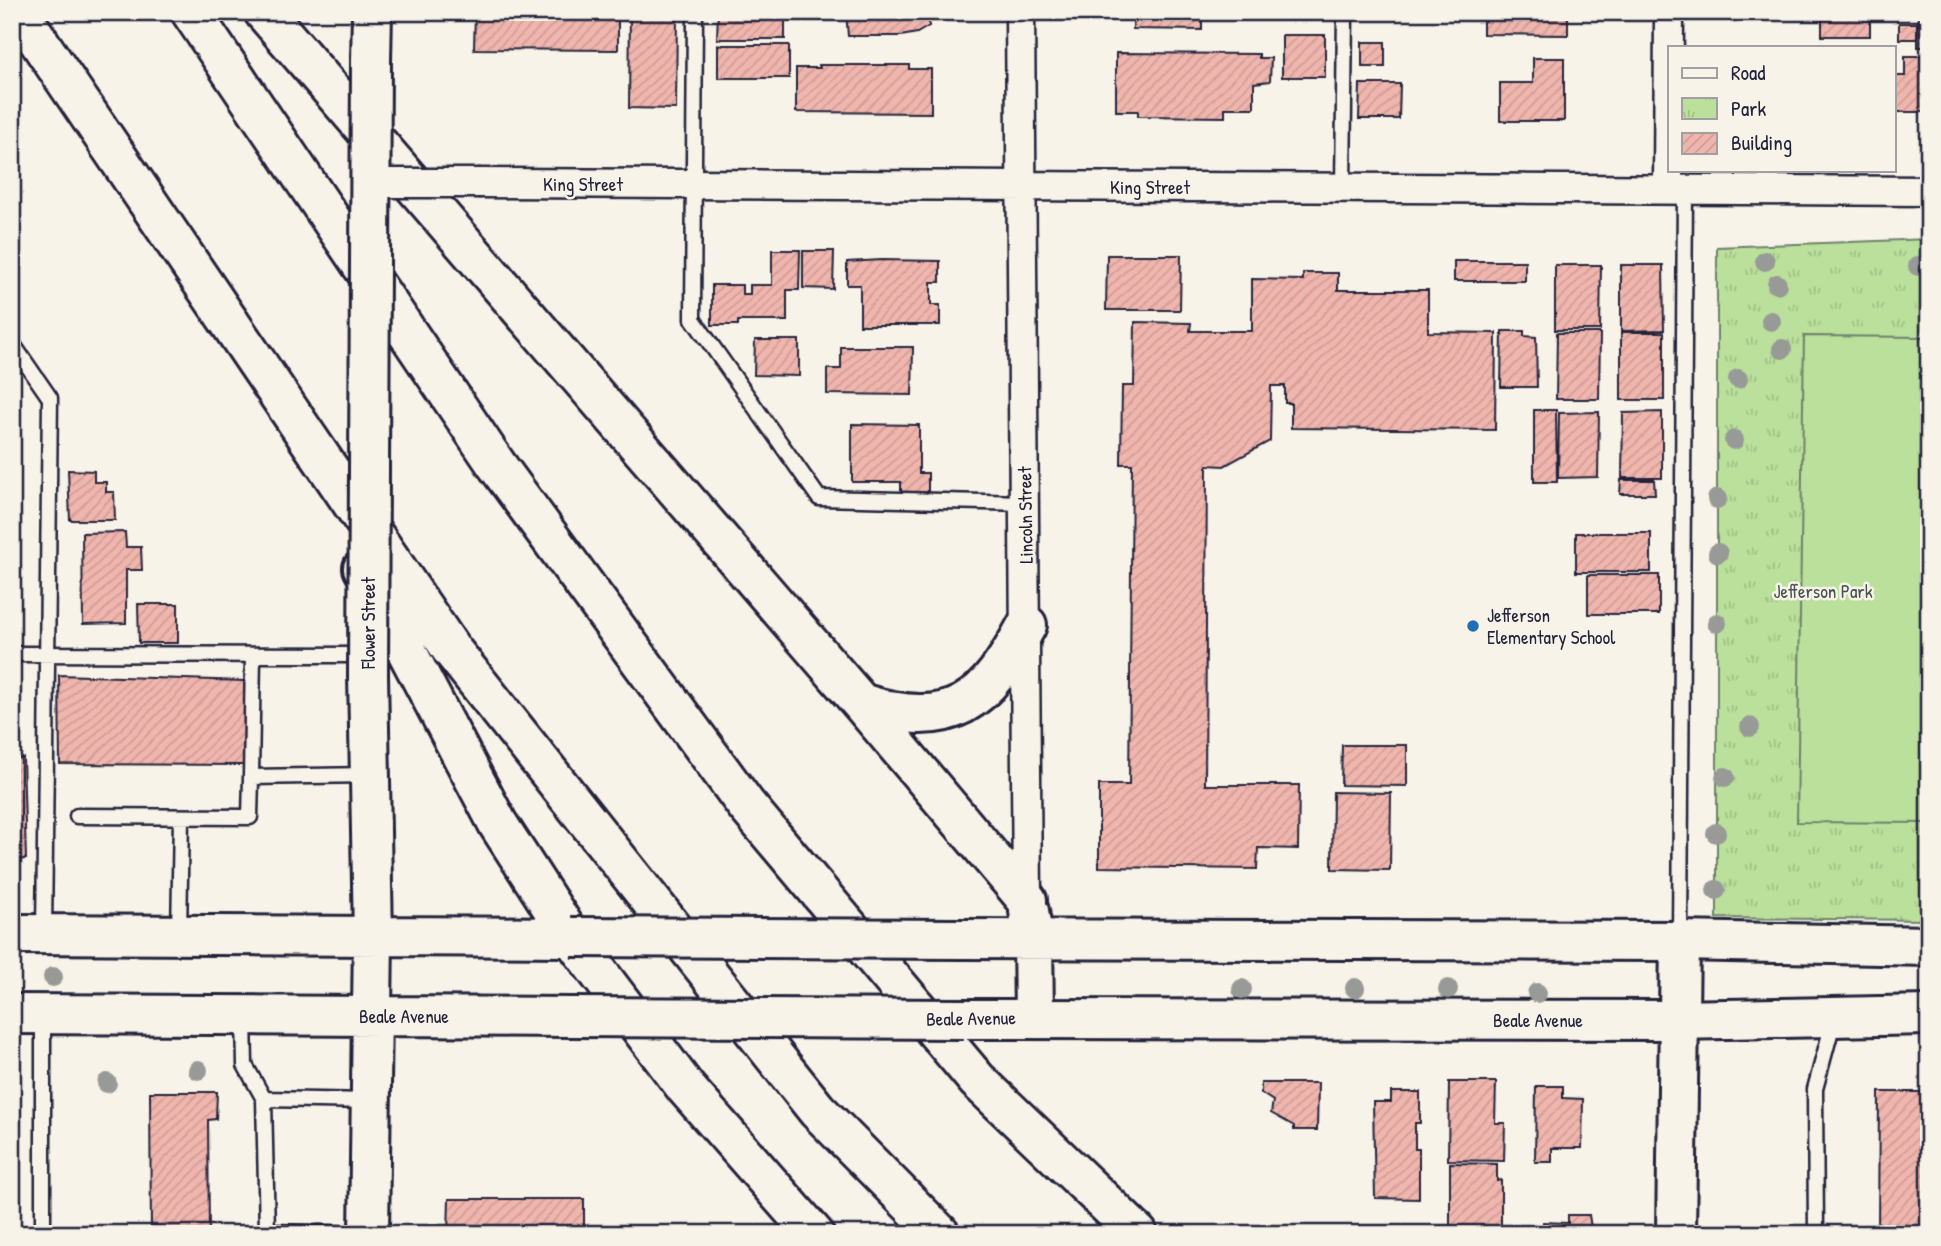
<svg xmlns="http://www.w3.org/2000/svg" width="1941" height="1246" font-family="'Patrick Hand',sans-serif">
  <defs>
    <pattern id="park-tufts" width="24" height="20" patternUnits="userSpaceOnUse" patternTransform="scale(1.75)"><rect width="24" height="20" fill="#bae09b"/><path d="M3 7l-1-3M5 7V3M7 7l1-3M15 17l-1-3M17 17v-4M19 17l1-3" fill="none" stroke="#a0c086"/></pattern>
    <pattern id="building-hatch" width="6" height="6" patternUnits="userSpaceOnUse" patternTransform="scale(1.75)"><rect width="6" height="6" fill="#f0b6ad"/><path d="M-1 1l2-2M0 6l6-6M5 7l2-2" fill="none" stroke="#ce9c96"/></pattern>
  </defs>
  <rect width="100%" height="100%" fill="#f7f3e8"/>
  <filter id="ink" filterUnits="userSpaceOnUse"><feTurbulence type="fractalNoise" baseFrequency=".0143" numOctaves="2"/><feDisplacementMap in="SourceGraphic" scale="14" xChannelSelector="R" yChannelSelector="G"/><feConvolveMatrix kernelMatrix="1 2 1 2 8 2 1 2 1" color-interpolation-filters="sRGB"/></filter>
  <g filter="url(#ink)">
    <!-- park -->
    <path fill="url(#park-tufts)" stroke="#6e816b" stroke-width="2" d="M1929 239V920L1717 918V247Z"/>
    <!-- pitch -->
    <path fill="#bae09b" stroke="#6e816b" stroke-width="2" d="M1804 336 1929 337V823L1797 822Z"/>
    <!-- building -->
    <path fill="url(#building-hatch)" stroke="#22223b" stroke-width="2" d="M475 12H618V50L474 49Z
      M630 12H677L676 109 629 108Z
      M718 12H785V39H717Z
      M846 12H929V26L917 33 901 36H848Z
      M1133 12H1202V30L1133 29Z
      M1483 12H1568V35L1483 34Z
      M1822 12H1870V36H1822Z
      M1919 12H1929V47H1918Z
      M1919 12H1929V47H1918V39H1899V23H1918Z
      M1899 23H1917V39H1899Z
      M1282 35H1325V77H1282Z
      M1362 42H1385V67H1362Z
      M718 45H789V78H718Z
      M1116 53 1259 54V58H1271L1270 81 1254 83V108H1225V117L1138 116V111H1116Z
      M1905 56H1929V112H1894V76H1905Z
      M1533 58H1564V121H1500V83H1533Z
      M819 65H909V69H931V113L796 112V68H820Z
      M1360 84H1400L1399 119H1359Z
      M772 250H800L799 290H787V321H738V325H712V285H742V294H750V285H772Z
      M803 251H834L833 289 803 288Z
      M1107 255H1181L1180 310H1106Z
      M882 260 940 261V282H931V305H940V325H860V285H847V262Z
      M1454 261H1525V281H1454Z
      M1555 265H1601L1600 330H1555Z
      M1621 265H1663L1664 330 1621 331Z
      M1303 273H1338V290H1428V332L1496 333 1495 430 1291 428V403H1285V386H1271L1270 441 1224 466 1207 465 1205 785H1299L1298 849 1258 848 1257 869 1099 867V785H1129L1132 464H1121L1122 386H1134L1135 322 1191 323 1190 331H1252V279L1303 280Z
      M1502 331H1524V336L1536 337 1537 387H1501Z
      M1621 332H1664V400H1621Z
      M1557 333H1600L1599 399H1556Z
      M755 340H799V376L754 375Z
      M841 347H913L912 395 827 394V369H841Z
      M1534 410H1556L1557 482H1534Z
      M1599 412 1598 477 1558 478 1559 413Z
      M1662 412V478H1622L1623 413Z
      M852 424 919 425V473H928V494L901 493V482H852Z
      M68 470 94 471V482H106V492H114L115 520H70Z
      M1621 480H1654L1655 494H1620Z
      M125 532 126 547H141L142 570H126V623L83 624 82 533Z
      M1576 533H1651V572H1576Z
      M12 539H17L18 570H12Z
      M1588 575H1659V614H1588Z
      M138 604H178V643H139Z
      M59 675 245 681 244 765 60 764Z
      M1342 745H1407V786L1341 785Z
      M12 758H23L26 859 12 860Z
      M1333 792 1391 793 1390 870 1332 869Z
      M1449 1082H1496L1495 1123H1505L1504 1161 1448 1160Z
      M1261 1083H1318L1317 1130H1294V1126L1271 1113 1273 1101 1261 1093Z
      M1536 1086H1563V1098L1583 1099 1582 1148H1552V1162H1535Z
      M150 1092H217L216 1119 208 1120 209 1234H151Z
      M1391 1092H1420V1123H1415V1149H1419V1199L1375 1198 1373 1102H1391Z
      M1879 1092H1929V1234H1878Z
      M1450 1163 1497 1164V1181L1501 1180V1234H1450Z
      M449 1199H584V1234H448Z
      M1568 1215H1589L1592 1234H1543V1222L1568 1223Z"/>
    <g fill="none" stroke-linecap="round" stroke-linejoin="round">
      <!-- lane casing -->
      <g stroke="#22223b" stroke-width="19">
        <path id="lane" d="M695 12 693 319 819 498 1025 503
          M1343 188 1345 12
          M12 343 50 398 44 933
          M12 654 367 655
          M251 777 253 656
          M77 816 250 817 251 777 368 775
          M179 935 181 817
          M1680 939 1685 190
          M244 1017 245 1065 264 1099 267 1232 362 1234
          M264 1099 371 1101
          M43 1234V1015
          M1816 1234 1815 1089 1834 1019"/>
      </g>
      <!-- street casing -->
      <g stroke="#22223b" stroke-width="33">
        <path id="street" d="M1020 12 1027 900
          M481 183 1929 191
          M1668 189 1669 12"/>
      </g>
      <!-- secondary casing -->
      <g stroke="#22223b" stroke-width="44">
        <path id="secondary" d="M371 61 372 12
          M368 675 373 936 369 1234
          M1029 911 1033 937 1034 1017
          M12 934 571 937
          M963 939 1680 941 1929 946
          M12 1014 571 1017
          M964 1019 1678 1020 1929 1015"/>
      </g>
      <!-- highway casing -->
      <g stroke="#22223b" stroke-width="44">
        <path id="highway" d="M19 12 451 649 817 1110 940 1234
          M191 12 496 464 746 805 977 1080 1138 1234
          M264 12 861 703 1027 900
          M363 568 498 824 567 931 686 1088 814 1234
          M861 703C953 732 985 703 1027 625
          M1676 1234 1680 941"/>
      </g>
      <!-- lane -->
      <use href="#lane" stroke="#f7f3e8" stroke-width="14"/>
      <!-- street -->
      <use href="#street" stroke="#f7f3e8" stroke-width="28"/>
      <!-- secondary -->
      <use href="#secondary" stroke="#f7f3e8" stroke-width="38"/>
      <!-- highway -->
      <use href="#highway" stroke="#f7f3e8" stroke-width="38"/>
      <!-- street-bridge casing -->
      <g stroke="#22223b" stroke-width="33" stroke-linecap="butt">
        <path id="street-bridge" d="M371 183H481"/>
      </g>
      <!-- secondary-bridge casing -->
      <g stroke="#22223b" stroke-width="44" stroke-linecap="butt">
        <path id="secondary-bridge" d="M368 675 371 61
          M571 937 963 939
          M571 1017 964 1019"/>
      </g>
      <!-- street-bridge -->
      <use href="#street-bridge" stroke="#f7f3e8" stroke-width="28"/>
      <!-- secondary-bridge -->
      <use href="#secondary-bridge" stroke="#f7f3e8" stroke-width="38"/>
    </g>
    <!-- trees -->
    <g fill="#979a96">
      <circle cx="1765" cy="261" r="10"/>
      <circle cx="1918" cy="266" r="10"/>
      <circle cx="1777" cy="284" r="10"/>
      <circle cx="1771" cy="321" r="10"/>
      <circle cx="1782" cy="349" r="10"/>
      <circle cx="1738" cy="379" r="10"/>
      <circle cx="1734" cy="440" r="10"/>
      <circle cx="1717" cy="499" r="10"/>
      <circle cx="1718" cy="553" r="10"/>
      <circle cx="1717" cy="623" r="10"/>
      <circle cx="1750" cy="727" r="10"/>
      <circle cx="1725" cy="777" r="10"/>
      <circle cx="1716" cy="833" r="10"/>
      <circle cx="1716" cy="890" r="10"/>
      <circle cx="53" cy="977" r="10"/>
      <circle cx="1355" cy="988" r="10"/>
      <circle cx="1242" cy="989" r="10"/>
      <circle cx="1448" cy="989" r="10"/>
      <circle cx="1537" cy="993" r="10"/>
      <circle cx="198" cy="1070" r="10"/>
      <circle cx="107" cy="1083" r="10"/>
    </g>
  </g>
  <!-- markers -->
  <circle fill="#1f6fb2" stroke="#f7f3e8" stroke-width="2.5" cx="1473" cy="626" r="7"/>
  <g text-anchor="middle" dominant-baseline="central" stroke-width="5" stroke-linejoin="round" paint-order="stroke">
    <!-- street labels -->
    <g font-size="19" fill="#22223b" stroke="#f7f3e8">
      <text x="583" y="184">King Street</text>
      <text x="1150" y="187">King Street</text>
      <text transform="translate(1025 515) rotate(-91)">Lincoln Street</text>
      <text transform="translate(368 623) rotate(-90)">Flower Street</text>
      <text x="404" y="1016">Beale Avenue</text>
      <text transform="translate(971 1018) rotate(-1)">Beale Avenue</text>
      <text x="1538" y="1020">Beale Avenue</text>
    </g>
    <!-- park labels -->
    <g font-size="19" fill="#485253" stroke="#f7f3e8">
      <text x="1823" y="591">Jefferson Park</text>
    </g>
    <!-- poi labels -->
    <g font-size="19" fill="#22223b" stroke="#f7f3e8" text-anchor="start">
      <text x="1487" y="615">Jefferson<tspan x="1487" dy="22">Elementary School</tspan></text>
    </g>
  </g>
  <!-- margin -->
  <rect width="1941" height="1246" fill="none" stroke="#f7f3e8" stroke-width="42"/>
  <rect x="21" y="21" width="1899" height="1204" fill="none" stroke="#22223b" stroke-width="2.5" filter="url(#ink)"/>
  <!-- legend -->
  <rect x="1668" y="46" width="228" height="126" fill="#f7f3e8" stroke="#a29fa3" stroke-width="2"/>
  <rect x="1682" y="68" width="35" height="10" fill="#f7f3e8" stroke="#a29fa3" stroke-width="2"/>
  <text x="1731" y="80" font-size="21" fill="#22223b">Road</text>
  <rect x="1682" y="98" width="35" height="21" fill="url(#park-tufts)" stroke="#a29fa3" stroke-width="2"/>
  <text x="1731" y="116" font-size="21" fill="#22223b">Park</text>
  <rect x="1682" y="133" width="35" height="21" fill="url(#building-hatch)" stroke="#a29fa3" stroke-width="2"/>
  <text x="1731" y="150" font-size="21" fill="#22223b">Building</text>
</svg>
